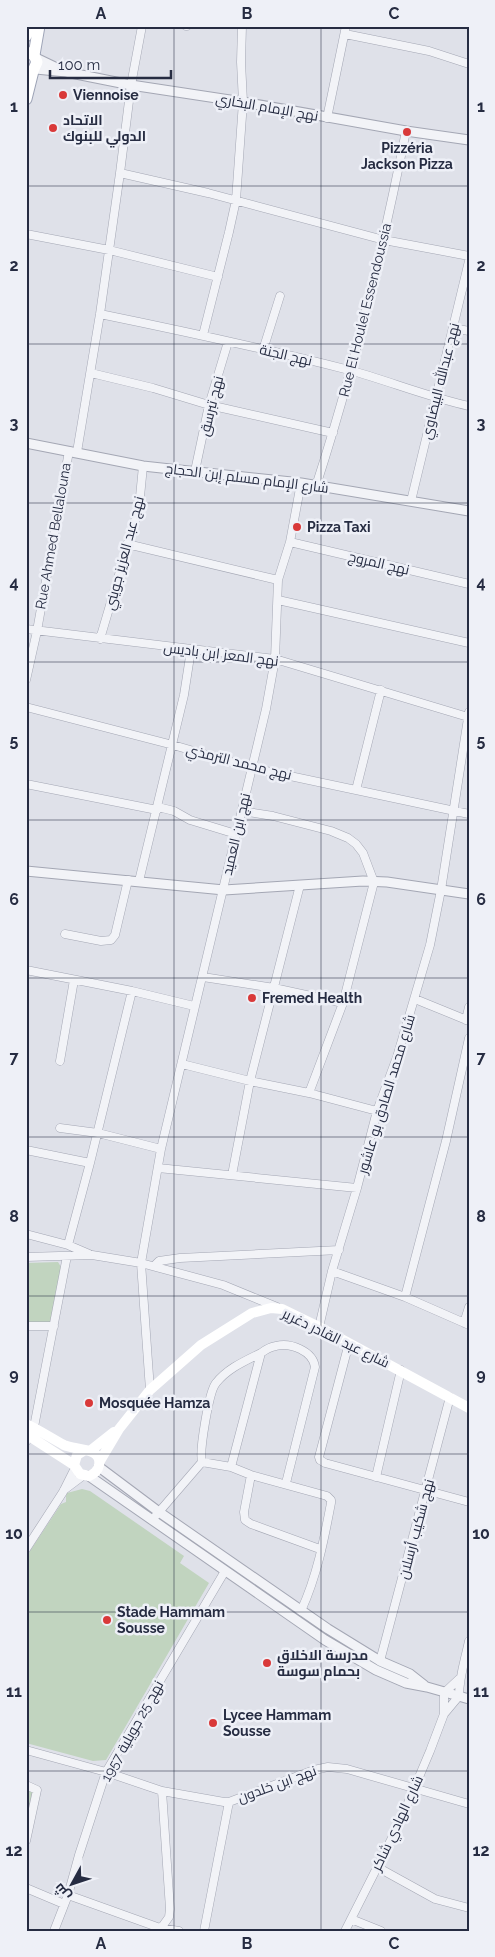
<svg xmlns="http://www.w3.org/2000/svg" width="495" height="1957" font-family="Raleway,Cairo,sans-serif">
  <defs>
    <pattern id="forest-crowns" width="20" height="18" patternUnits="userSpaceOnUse" patternTransform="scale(1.25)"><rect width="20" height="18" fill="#c1d4bf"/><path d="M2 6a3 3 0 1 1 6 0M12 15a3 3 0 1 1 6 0" fill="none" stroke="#a6b6a5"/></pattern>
  </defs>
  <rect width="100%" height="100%" fill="#dfe1e9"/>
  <!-- forest -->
  <path fill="url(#forest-crowns)" d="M26 1783 35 1785 26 1827Z"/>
  <!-- garden -->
  <path fill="#c1d4bf" d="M58 1262 61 1267 50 1324 26 1325V1263Z
    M82 1489 90 1491 184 1556 180 1563 209 1583 106 1760 93 1761 26 1743V1557L61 1504 66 1502V1496L67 1493Z"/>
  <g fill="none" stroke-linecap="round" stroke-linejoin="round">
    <!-- minor casing -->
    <g stroke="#a4a7b4" stroke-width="9">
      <path id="minor" d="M186 26H187
        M345 34 429 51 469 64
        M327 118 346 26
        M120 173 208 193 384 240 469 256
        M26 234 109 250 218 277
        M100 314C183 331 266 349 349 370 389 381 428 397 469 406
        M453 328 469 331
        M203 335 229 232 236 200 243 102 241 62 242 26
        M263 350 280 296
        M91 373 153 388 209 405 333 433
        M77 452 100 314 120 173 131 85 142 26
        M195 471 209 405 228 342
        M316 486C354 369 382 252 406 131
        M411 501 469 261
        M290 542 469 584
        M127 544 278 580
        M278 600 469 643
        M26 629 275 659 468 717
        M100 639 139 507 143 466
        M26 680 37 631 69 451
        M26 707 173 745 252 768 469 814
        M26 784 157 810
        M356 790 381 690
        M158 807 174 811 190 820 236 834
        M242 811 273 816 331 831 348 838 356 844 363 853 374 882 343 1003 309 1093 377 1111
        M139 881 184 695 191 650
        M65 934 101 941 111 940 115 935 128 880
        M26 970 132 991 194 1006
        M203 977 274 988 343 1003
        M415 999 469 1021
        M466 1020 469 1007
        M60 1061 74 980
        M182 1064 250 1081 309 1093
        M60 1128 98 1133 161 1149
        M26 1150 90 1163
        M158 1168 357 1188
        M232 1175 250 1081 300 885
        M26 1234 68 1245 89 1254
        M68 1245 90 1163 132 991
        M26 1257 92 1255 141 1263 223 1285 277 1307
        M154 1266 159 1261 180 1258 339 1250
        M332 1271 405 1297 469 1325
        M405 1297 446 1141 469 1038
        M464 1323 469 1307
        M26 1326H54
        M319 1327 332 1271 357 1188 377 1111 397 1057 430 945 441 890 469 712
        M349 1343 319 1457 320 1460 325 1463 469 1502
        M150 1390 141 1263 161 1149 266 709 275 659 278 580 290 542 301 483
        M26 1442 34 1427 67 1256
        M202 1462C199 1451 209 1391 216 1383 228 1368 245 1361 261 1353
        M231 1467 261 1353C265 1350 270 1347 276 1346 290 1342 313 1351 315 1367L286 1483
        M251 1475 244 1512 245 1520 251 1524 317 1548
        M376 1477 401 1370
        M64 1490 84 1475
        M152 1520 202 1462 231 1467 251 1475 327 1496 331 1500V1503C324 1540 317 1576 301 1611
        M26 1549 63 1492 75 1468
        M380 1661 450 1397
        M444 1714 459 1696C459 1677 465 1660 469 1641
        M26 1750 106 1772 162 1791 224 1802H229L314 1770 328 1767 347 1769 469 1804
        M26 1785 37 1790 26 1841
        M377 1867 435 1899 469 1908
        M26 1888 64 1904
        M68 1895 160 1928 179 1931
        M351 1919 381 1931
        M54 1931 68 1895 79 1855 106 1772 225 1571
        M159 1931 169 1917 170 1909 162 1791
        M204 1931 229 1802
        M345 1931 400 1822 430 1751 444 1714V1693L459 1679"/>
    </g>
    <!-- tertiary casing -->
    <g stroke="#a4a7b4" stroke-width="11">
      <path id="tertiary" d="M36 58 59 69
        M36 69 66 72 131 85 243 102 406 131 469 140
        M26 443 143 466 301 483 469 511
        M26 871 224 890 363 881 387 882 469 894
        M99 1467 159 1512 328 1629 380 1661 410 1674 424 1685
        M89 1476 325 1640 376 1670 406 1683 427 1687 469 1699"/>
    </g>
    <!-- primary casing -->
    <g stroke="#9da3b6" stroke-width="13">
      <path id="primary" d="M26 36 29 26
        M26 52 34 55 37 62 33 71 26 74
        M34 55 39 26
        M26 99 33 71"/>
    </g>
    <!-- minor -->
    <use href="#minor" stroke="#f2f3f7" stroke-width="8"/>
    <!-- tertiary -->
    <use href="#tertiary" stroke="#f2f3f7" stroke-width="9"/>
    <!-- secondary -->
    <path stroke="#fff" stroke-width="10" d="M26 1424C39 1430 51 1438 64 1445 74 1450 103 1447 99 1465 98 1471 94 1474 89 1476L80 1474 74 1465 77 1455 85 1450
      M26 1434 74 1465
      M90 1451 114 1432
      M100 1461 119 1429 150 1390 201 1345 252 1313 271 1308 282 1309 319 1327 469 1408"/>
    <!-- primary -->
    <use href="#primary" stroke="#fff" stroke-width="11"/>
  </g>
  <!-- grid -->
  <path fill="none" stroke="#262c42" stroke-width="1" stroke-opacity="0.55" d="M174 26V1931M321 26V1931M26 186H469M26 344H469M26 503H469M26 662H469M26 820H469M26 978H469M26 1137H469M26 1296H469M26 1454H469M26 1612H469M26 1771H469"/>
  <!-- markers -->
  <g fill="#d93939" stroke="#eef0f7" stroke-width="2">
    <circle cx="63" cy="95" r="5"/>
    <circle cx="53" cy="128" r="5"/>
    <circle cx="407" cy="132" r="5"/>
    <circle cx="297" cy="527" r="5"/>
    <circle cx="252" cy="998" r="5"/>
    <circle cx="89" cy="1403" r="5"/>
    <circle cx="107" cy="1620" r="5"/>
    <circle cx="267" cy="1663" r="5"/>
    <circle cx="213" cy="1723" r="5"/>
  </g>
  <g text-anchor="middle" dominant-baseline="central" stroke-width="5" stroke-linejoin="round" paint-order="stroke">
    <!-- poi labels -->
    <g font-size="14" font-weight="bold" fill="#262c42" stroke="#eef0f7" text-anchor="start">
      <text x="73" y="95">Viennoise</text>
      <text x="63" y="120">الاتحاد<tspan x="63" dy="16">الدولي للبنوك</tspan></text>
      <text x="407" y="148" text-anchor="middle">Pizzéria<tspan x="407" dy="16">Jackson Pizza</tspan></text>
      <text x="307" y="527">Pizza Taxi</text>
      <text x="262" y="998">Fremed Health</text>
      <text x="99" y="1403">Mosquée Hamza</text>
      <text x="117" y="1612">Stade Hammam<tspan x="117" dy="16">Sousse</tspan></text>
      <text x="277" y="1655">مدرسة الاخلاق<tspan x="277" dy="16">بحمام سوسة</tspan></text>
      <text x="223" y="1715">Lycee Hammam<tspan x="223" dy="16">Sousse</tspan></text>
    </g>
    <!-- street labels -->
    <g font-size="14" fill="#262c42" stroke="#eef0f7">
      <text transform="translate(267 107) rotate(10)">نهج الإمام البخاري</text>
      <text transform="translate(365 310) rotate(-76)">Rue El Houlel Essendoussia</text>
      <text transform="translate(286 355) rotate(13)">نهج الجنة</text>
      <text transform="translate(440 381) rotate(-76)">نهج عبدالله البيضاوي</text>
      <text transform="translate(211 406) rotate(-76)">نهج تبرسق</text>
      <text transform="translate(247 478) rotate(7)">شارع اﻹمام مسلم إبن الحجاج</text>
      <text transform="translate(53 536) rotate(-80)">Rue Ahmed Bellalouna</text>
      <text transform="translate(124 553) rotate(-75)">نهج عبد العزيز جويني</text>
      <text transform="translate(379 563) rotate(13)">نهج المروج</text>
      <text transform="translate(221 654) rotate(7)">نهج المعز ابن باديس</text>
      <text transform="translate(239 762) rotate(14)">نهج محمد الترمذي</text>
      <text transform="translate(236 834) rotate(-77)">نهج ابن العميد</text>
      <text transform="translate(386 1094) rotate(-73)">شارع محمد الصادق بو عاشور</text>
      <text transform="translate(336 1338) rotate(26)">شارع عبد القادر دغرير</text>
      <text transform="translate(416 1529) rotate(-75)">نهج شكيب أرسلان</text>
      <text transform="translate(132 1731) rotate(-61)">نهج 25 جويلية 1957</text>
      <text transform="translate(277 1784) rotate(-20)">نهج ابن خلدون</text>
      <text transform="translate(397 1823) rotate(-65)">شارع الهادي شاكر</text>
    </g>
  </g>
  <!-- border -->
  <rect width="495" height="1957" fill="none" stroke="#eef0f7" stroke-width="55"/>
  <!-- north arrow -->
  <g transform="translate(72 1884) rotate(230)" stroke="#eef0f7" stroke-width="4" paint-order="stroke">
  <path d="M0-4L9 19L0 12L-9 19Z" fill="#262c42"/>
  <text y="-8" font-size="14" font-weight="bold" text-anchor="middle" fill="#262c42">ش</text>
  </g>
  <!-- scale -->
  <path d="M50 70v8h121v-8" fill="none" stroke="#262c42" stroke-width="2.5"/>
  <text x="58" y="70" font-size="15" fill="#262c42" stroke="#eef0f7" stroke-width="4" paint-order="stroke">100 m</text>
  <rect x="28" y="28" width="440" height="1902" fill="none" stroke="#262c42" stroke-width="2"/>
  <g font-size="16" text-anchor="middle" font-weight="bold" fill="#262c42">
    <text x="101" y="19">A</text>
    <text x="247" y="19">B</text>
    <text x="394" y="19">C</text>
    <text x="14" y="112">1</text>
    <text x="481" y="112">1</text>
    <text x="14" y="271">2</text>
    <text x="481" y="271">2</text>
    <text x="14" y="429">3</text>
    <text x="481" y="429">3</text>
    <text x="14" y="588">4</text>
    <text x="481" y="588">4</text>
    <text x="14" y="746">5</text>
    <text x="481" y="746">5</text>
    <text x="14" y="905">6</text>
    <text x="481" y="905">6</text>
    <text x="14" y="1063">7</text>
    <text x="481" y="1063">7</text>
    <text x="14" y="1222">8</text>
    <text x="481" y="1222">8</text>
    <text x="14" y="1380">9</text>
    <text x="481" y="1380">9</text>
    <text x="14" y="1539">10</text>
    <text x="481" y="1539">10</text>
    <text x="14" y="1697">11</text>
    <text x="481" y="1697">11</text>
    <text x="14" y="1856">12</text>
    <text x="481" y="1856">12</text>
    <text x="101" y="1949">A</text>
    <text x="247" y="1949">B</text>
    <text x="394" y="1949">C</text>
  </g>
</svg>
